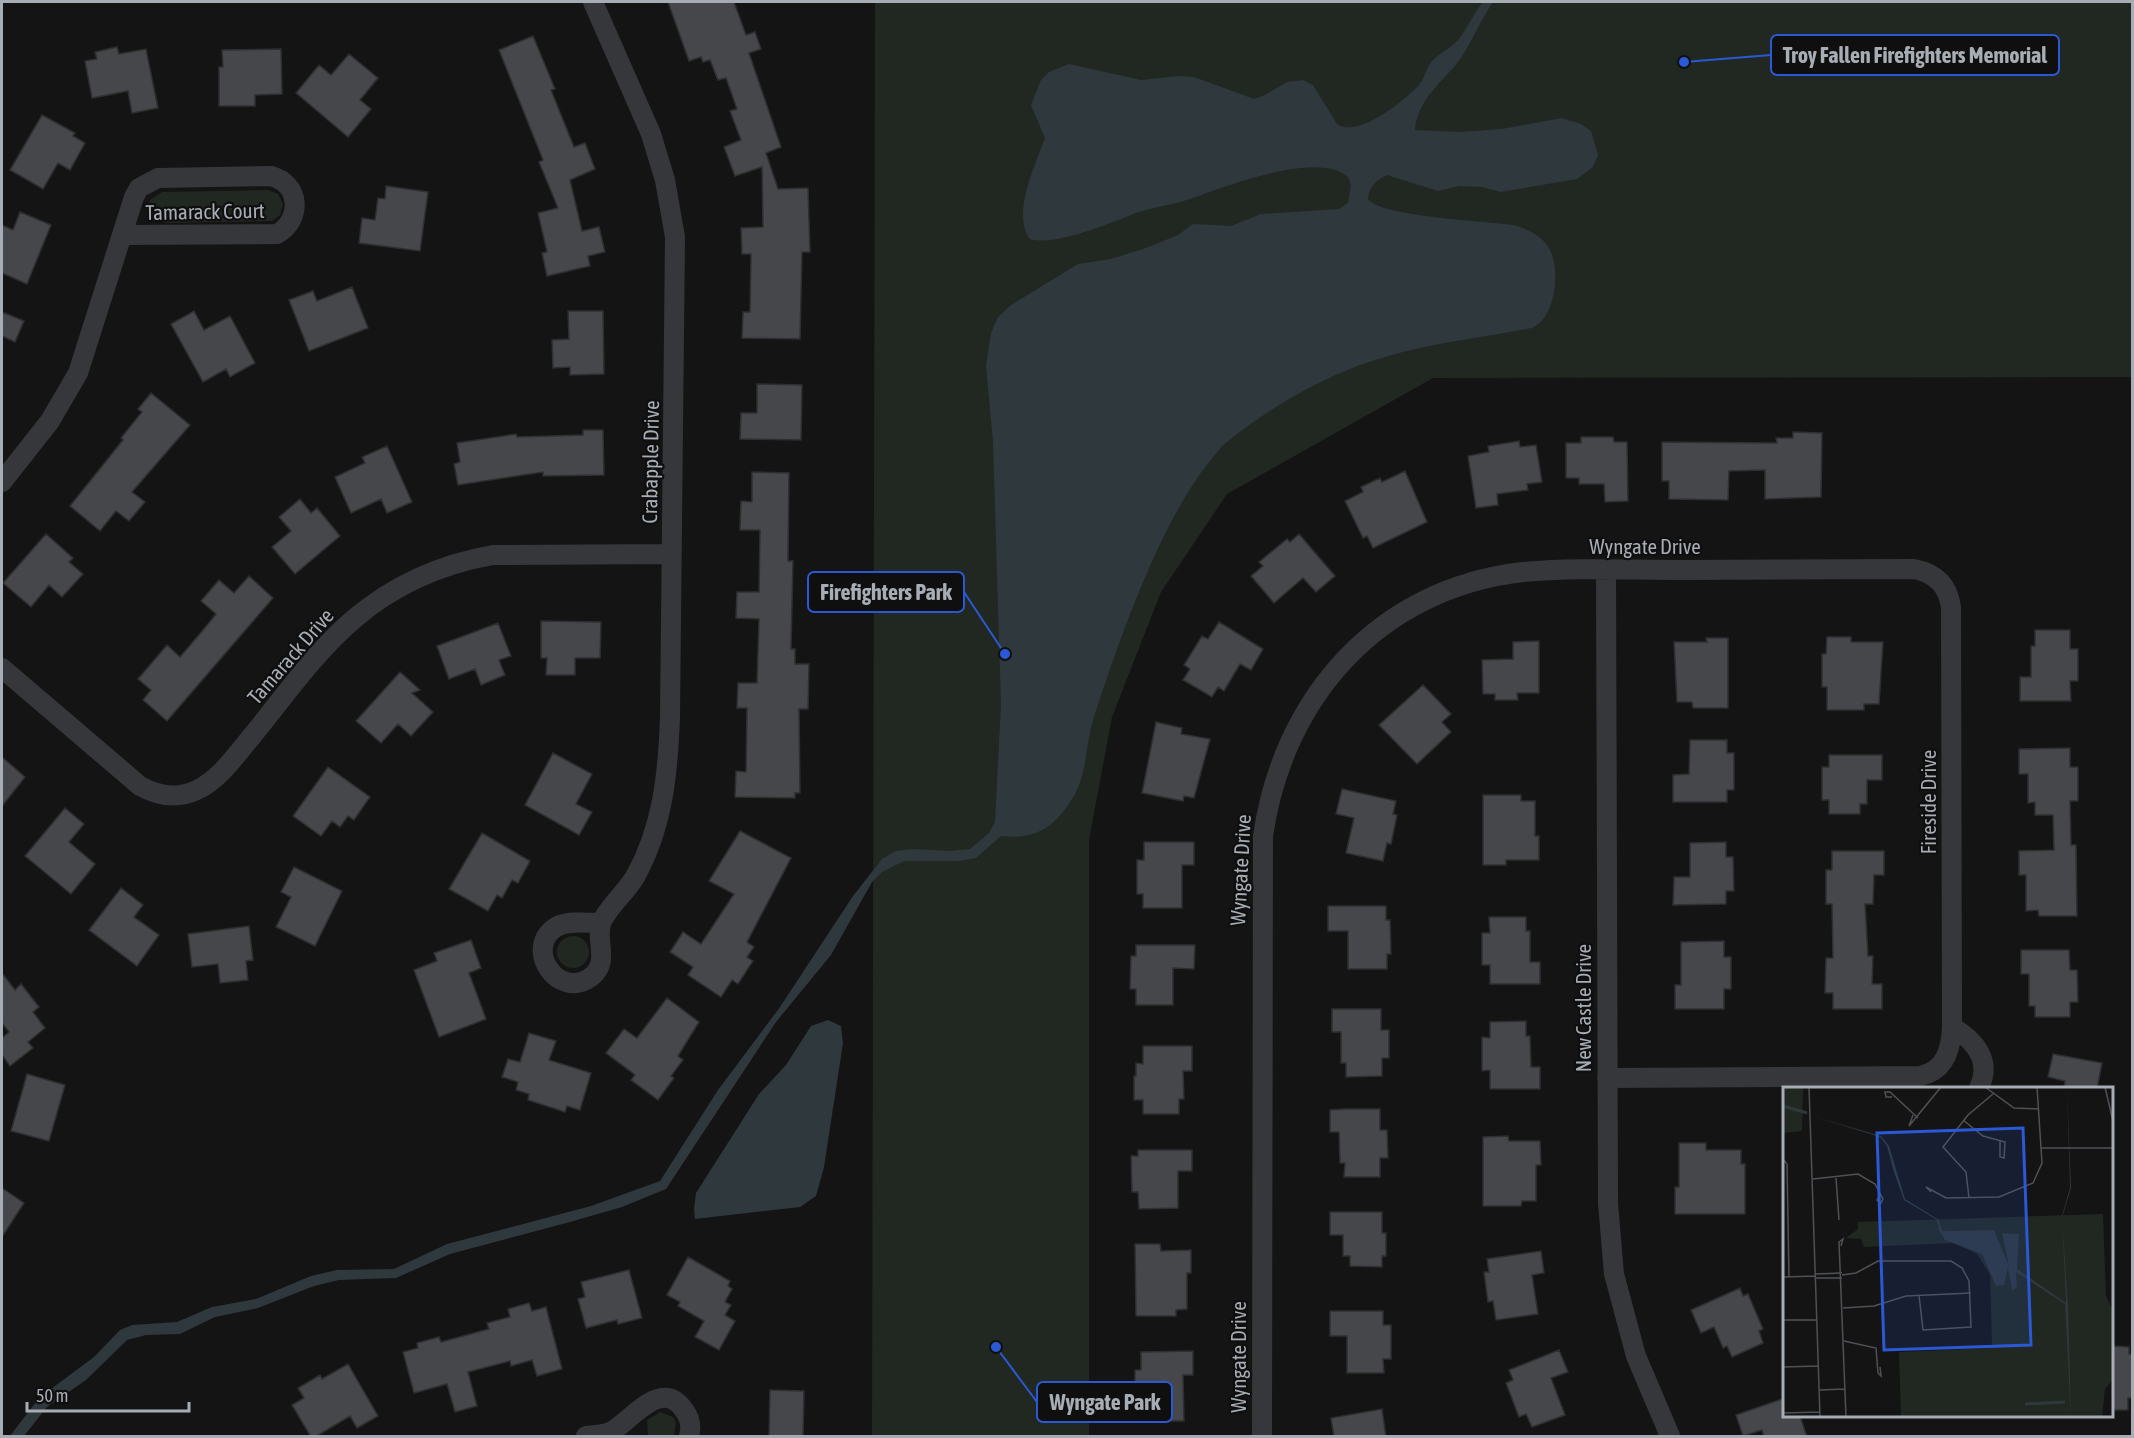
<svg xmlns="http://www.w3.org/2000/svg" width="2134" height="1438" font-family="'Asap Condensed',sans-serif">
  <rect width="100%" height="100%" fill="#141415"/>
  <!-- green -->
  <path fill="#212821" d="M875 2H2132V377L1433 378 1227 494 1161 592 1112 717 1089 840V1436H872Z
    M268 190 278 194 283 204 280 215 272 221 167 223 155 220 148 210 150 200 162 192Z
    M557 952a16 16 0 1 1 32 0a16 16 0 1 1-32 0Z
    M660 1412 673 1417 676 1423 674 1436 648 1435 647 1420Z"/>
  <!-- water -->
  <path fill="#2f383d" d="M1483 2H1493C1479 22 1470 48 1454 67 1437 86 1417 103 1415 130L1460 132 1502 129 1562 118 1581 124 1591 131 1598 155 1593 167 1577 179 1501 192 1482 187 1459 186 1438 191 1387 175C1376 180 1368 188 1368 199 1378 216 1490 222 1514 225 1527 229 1542 236 1549 248 1561 269 1556 318 1532 328 1479 338 1424 344 1372 361 1320 378 1269 408 1227 442 1220 447 1215 456 1209 462 1159 525 1119 640 1094 717 1085 744 1088 774 1072 799 1054 828 1035 840 1001 836L976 858 959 861H904L882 872 872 882 831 955 776 1022 666 1189 622 1207 570 1222 450 1254 396 1278 339 1280 314 1286 258 1308 215 1317 180 1334 146 1335 127 1340 86 1380 47 1407 24 1436H10L39 1398 94 1357 120 1330 132 1325 177 1322 212 1307 256 1299 311 1276 337 1270 394 1269 447 1244 591 1206 660 1181 718 1090 780 1007 853 896 882 859 896 851 912 849 950 851 970 849 989 833 995 822 1001 705 993 441 986 366 991 333 998 317 1011 305 1078 264 1111 259 1149 247 1178 235 1193 224 1231 226 1261 214 1339 209 1348 203 1351 185 1348 177C1318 150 1224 187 1190 199 1172 205 1153 207 1136 213 1113 222 1054 247 1030 239 1011 215 1036 163 1045 138L1031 105 1041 80 1049 72 1069 64 1141 80 1179 76 1194 77 1254 99 1265 95 1287 82 1303 80 1313 85 1337 124C1358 139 1405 100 1419 85 1425 78 1426 67 1433 60 1440 53 1451 48 1458 40 1468 28 1473 14 1483 2Z
    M828 1020 841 1026 843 1043 824 1167 816 1196 800 1207 695 1219 694 1209 696 1193 759 1094 786 1065 811 1026Z"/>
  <!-- building -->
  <path fill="#46474a" stroke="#2e2f31" stroke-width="1.5" d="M668 2H734L746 35 755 32 761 49 749 53 781 147 766 153 778 189 808 188 810 252H802L800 339 742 338 743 312H750L751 254H742L741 228 763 227 762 167 735 176 724 147 741 140 730 111 737 109 726 78 718 80 710 60 703 62 701 57 689 61Z
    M533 36 555 89 551 90 574 147 585 143 595 169 570 180 582 231 599 227 605 252 588 256 590 266 547 276 542 253 547 252 538 213 558 208 539 162 543 160 499 50Z
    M117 47 119 54 146 49 158 108 132 113 128 91 92 98 85 61 97 59 95 52Z
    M281 49 282 94 255 95V106H219V67H223L222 50Z
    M349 54 378 78 360 100 371 109 348 137 296 93 319 65 331 75Z
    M42 115 75 133 73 136 85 143 70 170 58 163 43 189 10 170Z
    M386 186 428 192 420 251 359 243 362 218 375 220 378 198 385 199Z
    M20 212 51 225 27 284 2 273V225L13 230Z
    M352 287 368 328 309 351 289 300 313 291 317 301Z
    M194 311 204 330 230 316 255 363 230 377 226 369 203 382 171 324Z
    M568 311H603L604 374 570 375V367L553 368 552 340 569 339Z
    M2 312 24 321 15 342 2 336Z
    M757 384 802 385 801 440 740 439 741 413H757Z
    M151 393 190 425 132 492 145 502 129 521 116 511 100 531 70 506 123 440 121 438 142 412 138 409Z
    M583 430H603L604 475 543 476V472L458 485 454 464 460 462 457 443 516 434 517 437 583 435Z
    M1793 432 1822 433 1821 497 1765 499V470L1729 471 1728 500 1669 499V481H1662V442L1777 443 1776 438H1793Z
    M1581 437H1613L1614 442H1627L1628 501 1605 502 1604 484H1579V478H1566V443H1581Z
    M1519 441 1520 447 1536 445 1542 482 1527 484 1528 490 1497 494 1498 505 1476 508 1468 456 1489 452 1488 446Z
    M387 446 412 502 387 513 381 499 351 513 335 477 365 463 362 457Z
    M1405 471 1427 522 1373 548 1367 536 1363 538 1345 501 1363 492 1361 487 1380 478 1382 482Z
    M752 472 789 473 788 561H793L791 649H795V664H809L808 709H799L800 793H795V798L735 797 736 771 746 772 747 708H737L738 683H757L759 619 736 618 737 592H759L760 530H740L741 501 752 502Z
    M300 499 311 513 317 508 340 536 295 574 272 547 291 531 279 517Z
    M46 534 73 558 69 562 83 574 62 597 49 585 31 607 3 583Z
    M1299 534 1335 576 1316 592 1303 578 1274 603 1251 576 1263 566 1259 562 1287 539 1290 542Z
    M249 576 273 598 167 721 143 700 151 690 138 679 167 645 180 657 204 629 216 614 201 601 219 580 234 593Z
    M541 621 601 622 600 658H575V675H546L547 658H541Z
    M1219 622 1263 649 1251 670 1240 664 1224 691 1218 687 1212 697 1183 680 1190 669 1184 665 1202 636 1208 639Z
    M498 623 511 656 499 660 505 675 481 685 475 669 449 679 437 646Z
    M2035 630H2070V649H2078V681H2070L2071 701H2020V677H2031V646H2035Z
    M1827 637H1851V642H1883L1879 704H1864V710H1827V687H1822V654H1826Z
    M1706 638H1728V708H1693L1692 702H1677L1674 642H1707Z
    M1539 641V693H1517L1518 700H1495V694H1483L1482 660 1513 659V642Z
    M400 672 420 690 412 693 433 712 411 736 398 724 381 743 356 721Z
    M1423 685 1451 714 1442 722 1451 732 1417 764 1379 725Z
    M1156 722 1182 728 1181 734 1210 739 1194 798 1184 796 1183 801 1142 793Z
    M1690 740H1727V753H1734V790H1727V802H1673V775L1689 774Z
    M2070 748V767H2078V801H2070L2071 845H2076L2077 916H2039L2038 910 2026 911V875H2019V851L2054 850 2053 815H2035V802L2028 803V774H2019V749Z
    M553 753 592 774 576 804 592 812 579 835 525 805Z
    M1829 755H1882V780H1867V804H1860V814H1829V800H1822V767H1829Z
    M2 757 25 777 2 806Z
    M328 767 370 797 354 820 348 816 340 827 332 821 321 836 293 816Z
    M1342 789 1396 801 1393 814 1397 815 1391 844 1387 843 1383 861 1346 853 1354 818 1336 814Z
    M1483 795H1521V801H1535V836H1539V860H1506V865H1483Z
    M65 808 84 824 69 842 95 864 71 894 25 856Z
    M740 831 791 858 747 942 754 947 747 957 753 961 738 984 732 980 721 997 688 975 693 967 670 952 683 932 701 944 734 894 709 881Z
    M482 833 530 861 518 883 512 880 502 898 497 895 488 911 449 889Z
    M1144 842H1194V865H1182V908H1143V894H1137V860H1144Z
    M1726 842V857H1733L1734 891H1726V904L1673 905 1674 877H1690V843Z
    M1832 851H1884V875H1874L1873 904H1865L1868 956H1873L1872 984H1882V1009H1833V993H1825L1826 958H1833L1832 904H1826V870H1832Z
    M294 867 342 891 315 946 276 927 291 897 281 892Z
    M121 888 143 905 134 917 159 935 137 966 89 930Z
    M1328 906H1386V920H1390L1391 954H1387V969H1348V931H1328Z
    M1489 917H1526V931H1530V962H1540V984H1490V965H1482V933H1490Z
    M249 926 253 960 246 961 248 980 220 983 218 964 192 967 188 934Z
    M471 940 481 968 469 973 486 1019 439 1037 414 970 437 961 434 953Z
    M1724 941V957H1731V989H1724V1009H1675V985H1681V942Z
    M1136 945H1195L1194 969 1173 968V1005H1136V989H1130L1131 956H1136Z
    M2021 950H2069L2070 970H2077L2078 1002H2070V1017H2035V1006H2029V974H2021Z
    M2 973 15 990 21 984 39 1007 33 1012 45 1028 28 1042 33 1048 10 1066 2 1055V1038L9 1032 2 1023Z
    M667 998 699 1022 678 1056 683 1060 671 1076 674 1078 658 1100 631 1080 635 1075 606 1053 624 1029 637 1038Z
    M1332 1009H1381V1030H1389V1058H1382V1076L1346 1077V1063H1341V1032H1332Z
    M1526 1021V1036H1530L1531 1067H1540V1089H1490V1070L1482 1071V1037L1490 1038V1022Z
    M529 1033 556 1041 549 1060 591 1073 580 1110 567 1106 565 1112 528 1100 529 1094 516 1090 518 1082 502 1077 508 1059 520 1062Z
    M1143 1046H1192V1071H1183L1184 1099H1179V1114H1143V1100H1134V1076H1136V1063L1143 1064Z
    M2053 1054 2102 1063 2097 1089H2064L2065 1081 2048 1077Z
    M27 1074 65 1085 49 1141 11 1131Z
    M1344 1109H1380V1130H1387L1388 1158H1380V1177H1344L1345 1163H1340L1339 1132H1330V1110Z
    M1508 1136 1509 1141H1540L1541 1165H1536V1201H1522L1521 1206H1483V1137Z
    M1679 1143H1706V1150H1741V1164H1745V1214H1675V1187H1679Z
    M1138 1150H1192V1171H1178V1208L1139 1209 1138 1192H1132L1131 1156H1138Z
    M2 1188 24 1203 2 1237Z
    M1330 1212H1382V1233H1386V1256H1382V1267L1350 1266V1256H1343V1235H1330Z
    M1135 1244H1160L1161 1251 1191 1250V1273H1187V1309L1176 1310V1316H1136Z
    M1541 1251 1544 1273 1532 1275 1538 1314 1496 1320 1493 1301 1488 1302 1484 1272H1489L1487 1259Z
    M688 1257 730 1281 728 1286 732 1289 725 1302 731 1305 725 1315 735 1321 719 1350 695 1337 704 1321 678 1306 680 1302 667 1295Z
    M629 1270 642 1318 618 1324 617 1320 586 1328 578 1299 585 1297 581 1282Z
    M1740 1288 1743 1296 1748 1294 1763 1329 1759 1331 1763 1343 1732 1357 1727 1346 1723 1348 1714 1327 1701 1333 1691 1310Z
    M529 1303 532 1311 546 1307 562 1369 537 1376 532 1360 511 1366 510 1361 468 1372 477 1406 455 1412 447 1384 414 1393 403 1352 418 1348 417 1343 439 1337 441 1342 489 1329 487 1323 510 1317 508 1309Z
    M1330 1311H1383V1325H1391V1359H1383L1384 1373H1347V1336H1330Z
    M2112 1346 2129 1347V1354H2133V1398H2128V1410H2112Z
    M1559 1350 1568 1372 1551 1378 1565 1415 1532 1427 1526 1414 1519 1417 1506 1383 1513 1380 1509 1370Z
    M1193 1351V1375H1183L1184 1421H1141V1405H1135V1370H1141V1352Z
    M348 1364 378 1416 357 1428 350 1416 315 1437H311L292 1405 304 1398 298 1388 320 1375 322 1379Z
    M770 1390 804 1391 803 1437H769Z
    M1785 1398V1416H1800L1807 1437H1764L1762 1430 1743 1436 1736 1415Z
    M1382 1409 1386 1437H1334L1331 1418Z"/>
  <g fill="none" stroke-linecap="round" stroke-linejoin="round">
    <!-- street -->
    <path stroke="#35373a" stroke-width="20" d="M593 2 651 134 665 180 675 237 670 717C668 773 663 827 635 877 626 892 610 905 602 921 594 939 611 962 591 977 558 1001 523 948 556 927 568 920 588 923 601 923
      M2 482 50 421 78 373 134 197 139 188 158 178 271 176C301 184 302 220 277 234L124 235
      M1606 570 1608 1203 1614 1274 1636 1356 1670 1436
      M2 668 140 786C158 796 178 799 197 790 220 779 236 755 252 736 284 697 315 652 354 619 395 584 441 564 493 555L672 554
      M1952 1027C1976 1041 1992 1061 1979 1088
      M586 1436C595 1435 607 1435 614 1430 633 1418 662 1378 684 1410 690 1418 692 1426 689 1436
      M1262 1436 1263 836C1283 697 1379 588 1523 572 1575 567 1629 570 1682 570 1759 569 1836 569 1914 569 1935 573 1948 585 1951 607L1952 1027C1951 1050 1945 1071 1920 1076L1607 1078"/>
  </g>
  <g text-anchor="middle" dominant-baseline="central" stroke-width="4.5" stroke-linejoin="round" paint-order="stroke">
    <!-- street labels -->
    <g font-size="21" fill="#a7adb4" stroke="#0f0f10">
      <text transform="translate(205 211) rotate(-1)">Tamarack Court</text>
      <text transform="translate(650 462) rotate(-89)">Crabapple Drive</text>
      <text x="1645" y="546">Wyngate Drive</text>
      <text transform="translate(290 656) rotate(-49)">Tamarack Drive</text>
      <text transform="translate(1928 802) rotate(-90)">Fireside Drive</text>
      <text transform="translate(1240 870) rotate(-87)">Wyngate Drive</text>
      <text transform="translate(1583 1008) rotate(-90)">New Castle Drive</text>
      <text transform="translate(1238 1357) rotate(-90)">Wyngate Drive</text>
    </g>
  </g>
  <!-- overview -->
  <g transform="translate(1783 1087)">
    <rect width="330" height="330" fill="#141415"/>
    <path d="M0 0H20L19 44 0 46ZM320 127 323 209 330 224V292L322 302 319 330H118L116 265 209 261 207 188 194 167 171 156 81 160 78 152 63 151 75 142V135Z" fill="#212821"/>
    <path d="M284 0 288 101 279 131 285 219 288 330 282 217 233 185 234 201 229 203 225 181 221 198 213 199 199 167 162 153 156 143 154 133 121 113 111 85 104 59 97 50 29 29 98 49 106 59 122 112 156 133 159 144 211 143 226 179 219 146 236 147 234 182 283 216 279 129 287 101Z" fill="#2f383d"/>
    <path fill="none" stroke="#2f383d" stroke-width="3" d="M0 19 24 26M242 317 282 315"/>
    <path fill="none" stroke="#4f5155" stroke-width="1.5" d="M26 0 37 330M202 0 231 21 256 22M322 0 330 34M109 10H103L102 5H107L135 31M130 28 126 39 158 0M180 33 200 49 222 55 221 71 217 70V54M258 61H330M0 72 4 77 6 190M53 91 56 133M30 92 75 87 92 97 100 112 98 116 94 113 97 108M148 105 143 100 163 111 216 110 250 96 259 76 254 0M186 111 183 85 160 60 185 28 210 7M58 159 60 152 56 155 63 330M33 187 59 186M59 188 73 186 95 174H168L179 181 186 194 188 240 140 243 136 208M0 190 33 189M33 191H59M60 221 91 219 123 209 188 206M0 233H34M61 254 93 261 95 286 98 289 97 280M0 280 36 279M36 303 62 302M0 326 37 325"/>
    <path fill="#2b58d4" fill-opacity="0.15" stroke="#2b58d4" stroke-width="3" d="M240 41 248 258 101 263 94 46Z"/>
    <rect width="330" height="330" fill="none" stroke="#a7adb4" stroke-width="3"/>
  </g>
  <!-- callouts -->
  <path fill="none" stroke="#2b58d4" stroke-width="2" d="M1684 62L1771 55M1005 654L964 592M996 1347L1037 1402"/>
  <g fill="#2b58d4" stroke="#0f0f10" stroke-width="2">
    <circle cx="1684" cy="62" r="6"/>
    <circle cx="1005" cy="654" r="6"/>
    <circle cx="996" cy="1347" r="6"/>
  </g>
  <g fill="#0f0f10" stroke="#2b58d4" stroke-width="2">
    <rect x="1771" y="35" width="288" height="40" rx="6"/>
    <rect x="808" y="572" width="156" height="40" rx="6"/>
    <rect x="1037" y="1382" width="135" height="40" rx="6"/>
  </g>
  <g font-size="22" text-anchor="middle" font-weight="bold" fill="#a7adb4">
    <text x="1915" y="63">Troy Fallen Firefighters Memorial</text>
    <text x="886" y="600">Firefighters Park</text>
    <text x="1105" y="1410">Wyngate Park</text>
  </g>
  <!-- border -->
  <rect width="2134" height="1438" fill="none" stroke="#a7adb4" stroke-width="6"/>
  <!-- scale -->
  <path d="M27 1402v9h162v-9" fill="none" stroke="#a7adb4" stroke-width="3"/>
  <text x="36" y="1402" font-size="18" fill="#a7adb4" stroke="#0f0f10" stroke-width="4.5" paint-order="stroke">50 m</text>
</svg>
